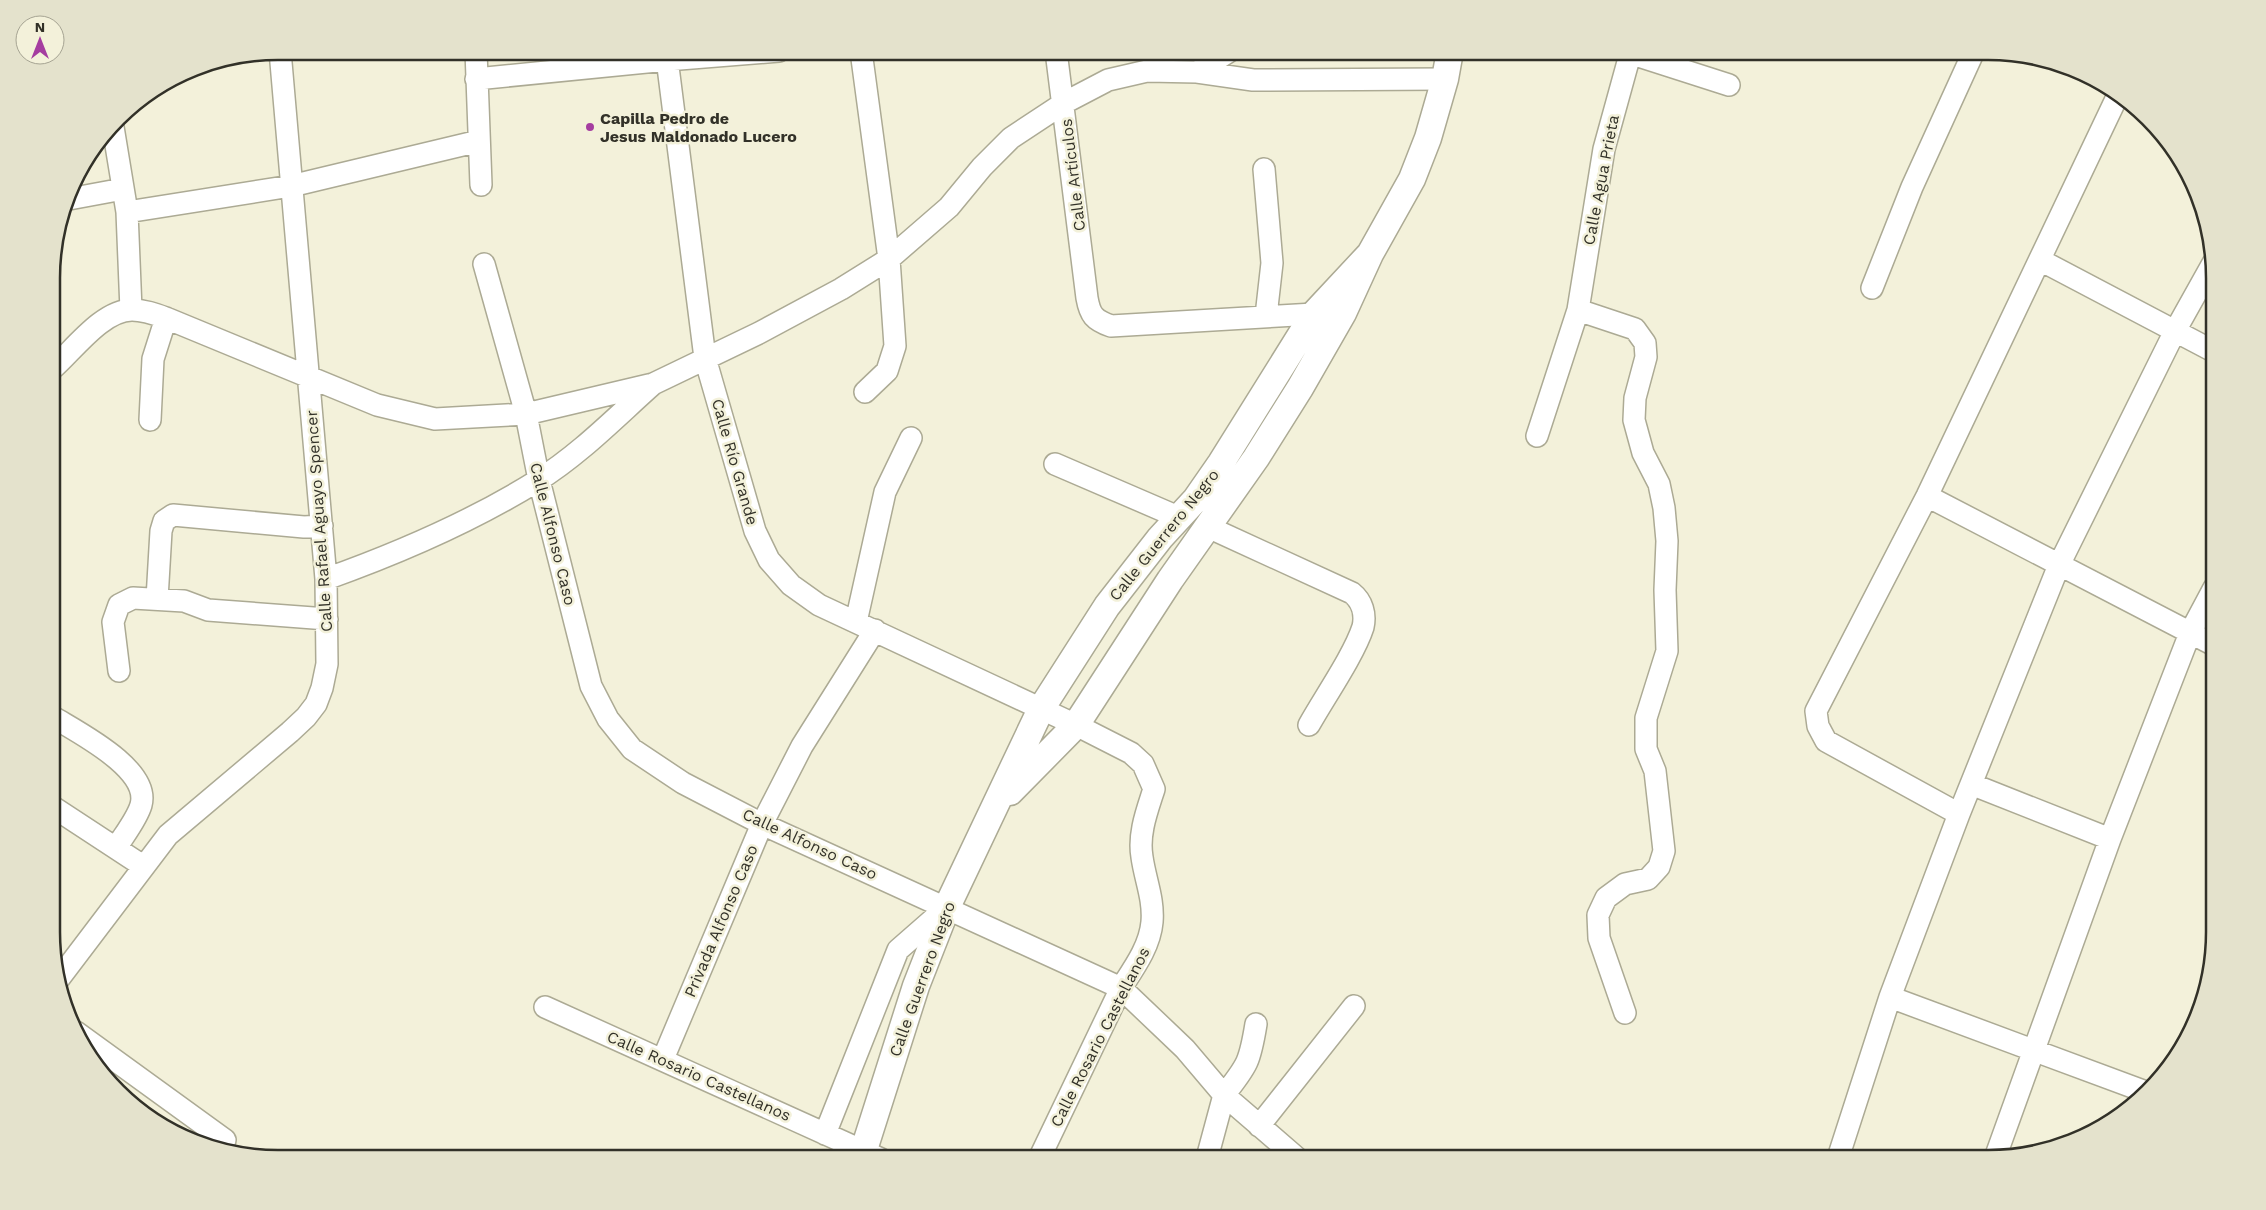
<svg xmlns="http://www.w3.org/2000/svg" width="2266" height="1210" font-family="'Work Sans',sans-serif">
  <rect width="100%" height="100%" fill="#f3f1da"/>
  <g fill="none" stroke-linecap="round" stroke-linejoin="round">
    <!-- minor casing -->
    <g stroke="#acaa94" stroke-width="24">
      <path id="minor" d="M476 51 481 185
        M666 51 705 358 755 531 769 560 791 585 819 605 1076 725 1131 753 1143 764 1154 789C1147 811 1138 834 1142 857 1145 879 1154 899 1152 922 1150 946 1134 968 1121 988L1039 1159
        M861 51 889 259 895 346 887 371 865 392
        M1056 51 1087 298C1090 315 1094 320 1111 326L1314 314
        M1623 51 1729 85
        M1197 72 1253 80 1445 79
        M476 79 667 60 779 51
        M113 127 127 212 131 310
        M1264 169 1272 263 1266 316
        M69 199 123 189
        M127 212 291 186 479 141
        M2040 260 2213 351
        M484 264 526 414 539 480 591 686 608 719 632 749 683 783 762 824 1121 988 1185 1049 1224 1095 1207 1158
        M1872 288 1912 187 1974 51
        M1578 310 1635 329 1645 343 1646 357 1635 398 1634 420 1643 453 1659 484 1664 508 1667 541 1665 590 1667 651 1646 718V749L1655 771 1664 851 1659 867 1648 879 1625 884 1606 898 1598 915 1599 938 1625 1013
        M52 369C73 351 102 310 132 310 144 310 155 314 166 318L377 405 435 419 526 414 653 384 759 333 841 289 889 259 949 207 982 167 1011 138 1064 103 1108 80 1147 71 1197 72 1230 51
        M150 420 153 359 166 318
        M1537 436 1578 310 1604 149 1631 51
        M1055 464 1178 517
        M1927 496 2214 645
        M1208 527 1352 593C1362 601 1366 614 1363 627 1354 655 1324 698 1309 725
        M326 579C399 553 471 522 537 481 579 455 615 418 652 385
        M157 599 161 531 164 521 173 515 304 527 322 526
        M856 622 885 492 911 438
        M119 671 113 622 119 605 133 598 184 601 208 610 327 619
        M53 717C77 732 151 769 141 805 137 819 124 835 116 848
        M1971 784 2110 839
        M53 807 143 866
        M1959 814 1826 741 1818 726 1816 711 1927 496 2118 95
        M58 980 168 835 290 732 306 717 316 704 322 688 327 664 326 579 280 51
        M1890 997 2146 1092
        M545 1007 881 1159
        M1256 1024C1250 1061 1248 1065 1224 1095L1297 1158
        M76 1032 225 1140
        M663 1059 762 824 802 746 875 630
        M1259 1126 1354 1006
        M825 1134 898 950 946 908
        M1838 1158 1890 997 1959 814 2059 565 2175 331 2213 263
        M1995 1158 2110 839 2190 633 2214 588"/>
    </g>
    <!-- tertiary casing -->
    <g stroke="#acaa94" stroke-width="29">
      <path id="tertiary" d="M1010 792 1076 725 1170 580 1256 458 1300 388 1343 313 1370 254 1412 179 1428 138 1445 79 1450 51
        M861 1159 916 986 947 907 1041 709 1107 606 1160 538 1196 499 1221 463 1314 314 1370 254"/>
    </g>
    <!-- minor -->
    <use href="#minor" stroke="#fff" stroke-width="21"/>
    <!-- tertiary -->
    <use href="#tertiary" stroke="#fff" stroke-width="26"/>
  </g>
  <!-- markers -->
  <circle fill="#a53da0" stroke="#f3f1da" stroke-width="2" cx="590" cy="127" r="5"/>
  <g text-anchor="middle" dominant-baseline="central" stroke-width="5" stroke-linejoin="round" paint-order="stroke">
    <!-- poi labels -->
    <g font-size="16" font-weight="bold" fill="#323128" stroke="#f3f1da" text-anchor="start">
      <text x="600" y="118">Capilla Pedro de<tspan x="600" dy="18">Jesus Maldonado Lucero</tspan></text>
    </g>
    <!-- street labels -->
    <g font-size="16" fill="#323128" stroke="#f3f1da">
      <text transform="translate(1073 175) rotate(-97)">Calle Artículos</text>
      <text transform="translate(1601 180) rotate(-79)">Calle Agua Prieta</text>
      <text transform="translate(735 462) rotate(74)">Calle Río Grande</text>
      <text transform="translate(319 521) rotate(-94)">Calle Rafael Aguayo Spencer</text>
      <text transform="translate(553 534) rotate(76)">Calle Alfonso Caso</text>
      <text transform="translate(1164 535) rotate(-51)">Calle Guerrero Negro</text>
      <text transform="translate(810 844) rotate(25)">Calle Alfonso Caso</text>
      <text transform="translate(721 921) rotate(-67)">Privada Alfonso Caso</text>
      <text transform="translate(922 979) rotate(-70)">Calle Guerrero Negro</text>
      <text transform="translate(1100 1037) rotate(-63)">Calle Rosario Castellanos</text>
      <text transform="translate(699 1076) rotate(24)">Calle Rosario Castellanos</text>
    </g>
  </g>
  <!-- crop -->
  <path d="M0 0H2266V1210H0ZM278 60H1988A218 218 0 0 1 2206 278V932A218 218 0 0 1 1988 1150H278A218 218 0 0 1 60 932V278A218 218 0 0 1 278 60Z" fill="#e4e2cc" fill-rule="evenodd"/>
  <path fill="none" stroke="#323128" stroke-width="2.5" d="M278 60H1988A218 218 0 0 1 2206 278V932A218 218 0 0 1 1988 1150H278A218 218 0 0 1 60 932V278A218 218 0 0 1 278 60Z"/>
  <!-- north arrow -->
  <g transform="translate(40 40)"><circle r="24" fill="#f3f1da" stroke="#a6a493"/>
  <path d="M0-4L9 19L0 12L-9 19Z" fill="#a53da0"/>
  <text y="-8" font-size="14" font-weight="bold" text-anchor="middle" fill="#323128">N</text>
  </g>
</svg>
